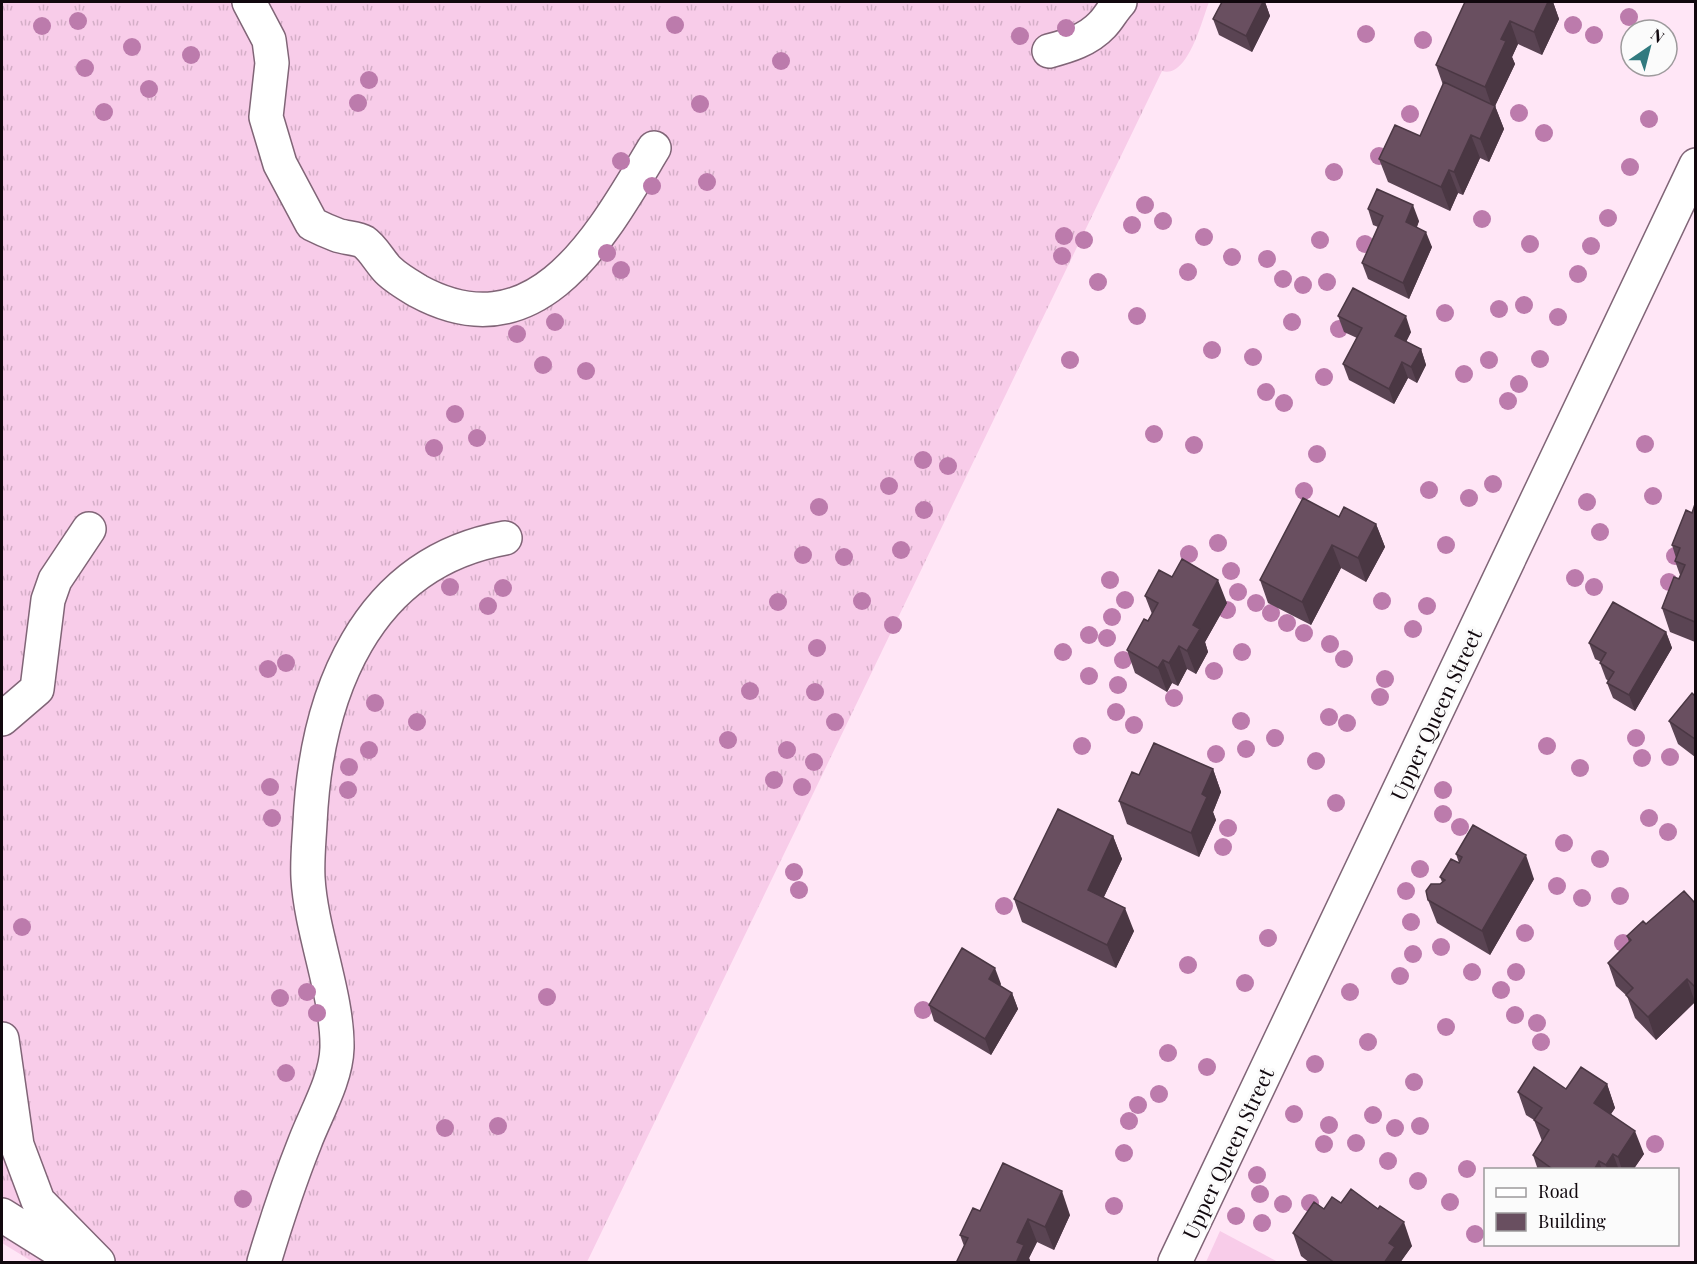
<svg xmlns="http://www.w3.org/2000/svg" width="1697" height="1264" font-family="'Playfair Display',serif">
  <defs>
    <pattern id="grass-tufts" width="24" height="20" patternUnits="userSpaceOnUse" patternTransform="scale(1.5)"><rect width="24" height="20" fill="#f8cce9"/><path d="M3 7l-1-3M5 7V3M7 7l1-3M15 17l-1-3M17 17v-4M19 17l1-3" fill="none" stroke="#d4aec7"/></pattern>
  </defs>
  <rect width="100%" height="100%" fill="#ffe6f6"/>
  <!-- grass -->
  <path fill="url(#grass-tufts)" d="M2 2H1209C1202 20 1188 79 1162 71L587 1262H33L2 1243Z"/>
  <!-- green -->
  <path fill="#f8cce9" d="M1220 1231 1278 1262H1206Z"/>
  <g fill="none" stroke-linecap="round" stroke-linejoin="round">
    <!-- minor casing -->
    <g stroke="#806577" stroke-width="36">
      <path id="minor" d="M249 2 269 40 272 63 266 117 280 164 312 224C320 228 329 232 337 235 345 238 357 238 364 242 373 248 380 262 388 270 396 278 408 285 418 291 538 356 602 234 654 148
        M1049 51C1068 46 1088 40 1102 25 1109 18 1113 9 1120 2
        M2 719 37 689 48 600 55 580 89 529
        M2 1039 17 1145 38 1201 98 1262
        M2 1215 77 1262
        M264 1262C276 1222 289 1182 305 1142 316 1113 336 1080 337 1048 338 996 311 932 308 878 307 860 309 841 310 823 316 696 364 563 505 538
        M1175 1262 1696 165"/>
    </g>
    <!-- minor -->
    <use href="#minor" stroke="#fff" stroke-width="33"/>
  </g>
  <!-- trees -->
  <g fill="#bc7bac">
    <circle cx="1629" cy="17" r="9"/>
    <circle cx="78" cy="21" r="9"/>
    <circle cx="675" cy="25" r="9"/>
    <circle cx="1573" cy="25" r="9"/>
    <circle cx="42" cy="26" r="9"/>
    <circle cx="1066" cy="28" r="9"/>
    <circle cx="1366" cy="34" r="9"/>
    <circle cx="1594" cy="35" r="9"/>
    <circle cx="1020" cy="36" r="9"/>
    <circle cx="1423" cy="40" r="9"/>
    <circle cx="132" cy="47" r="9"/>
    <circle cx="191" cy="55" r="9"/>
    <circle cx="781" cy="61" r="9"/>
    <circle cx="85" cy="68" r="9"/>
    <circle cx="369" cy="80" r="9"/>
    <circle cx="149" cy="89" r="9"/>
    <circle cx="358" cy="103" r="9"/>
    <circle cx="700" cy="104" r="9"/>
    <circle cx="104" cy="112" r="9"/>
    <circle cx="1519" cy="113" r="9"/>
    <circle cx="1410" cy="114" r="9"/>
    <circle cx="1649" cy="119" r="9"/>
    <circle cx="1544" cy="133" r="9"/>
    <circle cx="1379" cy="156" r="9"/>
    <circle cx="621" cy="161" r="9"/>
    <circle cx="1630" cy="167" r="9"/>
    <circle cx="1334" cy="172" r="9"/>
    <circle cx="707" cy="182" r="9"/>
    <circle cx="652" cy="186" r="9"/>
    <circle cx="1145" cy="205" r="9"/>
    <circle cx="1608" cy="218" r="9"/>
    <circle cx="1482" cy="219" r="9"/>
    <circle cx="1163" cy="221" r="9"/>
    <circle cx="1132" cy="225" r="9"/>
    <circle cx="1064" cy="236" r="9"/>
    <circle cx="1204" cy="237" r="9"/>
    <circle cx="1084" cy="240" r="9"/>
    <circle cx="1320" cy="240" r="9"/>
    <circle cx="1365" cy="244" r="9"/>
    <circle cx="1530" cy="244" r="9"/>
    <circle cx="1591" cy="246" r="9"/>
    <circle cx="607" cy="253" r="9"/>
    <circle cx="1062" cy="256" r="9"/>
    <circle cx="1232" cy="257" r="9"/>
    <circle cx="1267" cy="259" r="9"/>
    <circle cx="621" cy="270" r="9"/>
    <circle cx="1188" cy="272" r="9"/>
    <circle cx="1578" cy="274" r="9"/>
    <circle cx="1283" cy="279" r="9"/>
    <circle cx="1098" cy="282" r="9"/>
    <circle cx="1327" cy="282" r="9"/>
    <circle cx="1303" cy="285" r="9"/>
    <circle cx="1524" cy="305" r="9"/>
    <circle cx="1499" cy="309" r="9"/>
    <circle cx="1445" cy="313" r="9"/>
    <circle cx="1137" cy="316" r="9"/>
    <circle cx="1558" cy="317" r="9"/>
    <circle cx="555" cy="322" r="9"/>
    <circle cx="1292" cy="322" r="9"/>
    <circle cx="1339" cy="329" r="9"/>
    <circle cx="517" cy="334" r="9"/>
    <circle cx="1212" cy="350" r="9"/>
    <circle cx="1253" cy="357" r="9"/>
    <circle cx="1540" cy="359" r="9"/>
    <circle cx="1070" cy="360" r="9"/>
    <circle cx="1489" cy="360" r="9"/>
    <circle cx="543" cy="365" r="9"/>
    <circle cx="586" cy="371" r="9"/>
    <circle cx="1464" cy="374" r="9"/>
    <circle cx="1324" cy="377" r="9"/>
    <circle cx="1519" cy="384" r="9"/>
    <circle cx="1266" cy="392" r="9"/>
    <circle cx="1508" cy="401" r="9"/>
    <circle cx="1284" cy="403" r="9"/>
    <circle cx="455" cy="414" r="9"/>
    <circle cx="1154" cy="434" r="9"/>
    <circle cx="477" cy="438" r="9"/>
    <circle cx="1645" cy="444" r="9"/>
    <circle cx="1194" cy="445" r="9"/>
    <circle cx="434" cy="448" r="9"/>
    <circle cx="1317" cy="454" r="9"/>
    <circle cx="923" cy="460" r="9"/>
    <circle cx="948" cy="466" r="9"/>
    <circle cx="1493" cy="484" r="9"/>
    <circle cx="889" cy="486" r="9"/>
    <circle cx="1429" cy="490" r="9"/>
    <circle cx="1304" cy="491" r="9"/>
    <circle cx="1653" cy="496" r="9"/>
    <circle cx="1469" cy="498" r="9"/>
    <circle cx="1587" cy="502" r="9"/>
    <circle cx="819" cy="507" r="9"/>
    <circle cx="924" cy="510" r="9"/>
    <circle cx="1600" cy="532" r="9"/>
    <circle cx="1218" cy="543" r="9"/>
    <circle cx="1446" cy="545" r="9"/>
    <circle cx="901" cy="550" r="9"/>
    <circle cx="1189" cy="554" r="9"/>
    <circle cx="803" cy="555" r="9"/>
    <circle cx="1675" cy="556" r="9"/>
    <circle cx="844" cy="557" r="9"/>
    <circle cx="1231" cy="571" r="9"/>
    <circle cx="1575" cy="578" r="9"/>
    <circle cx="1110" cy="580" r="9"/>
    <circle cx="1669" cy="582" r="9"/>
    <circle cx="450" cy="587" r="9"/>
    <circle cx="1594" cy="587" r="9"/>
    <circle cx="503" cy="588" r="9"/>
    <circle cx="1238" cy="592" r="9"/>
    <circle cx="1125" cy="600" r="9"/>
    <circle cx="862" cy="601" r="9"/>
    <circle cx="1382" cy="601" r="9"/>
    <circle cx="778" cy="602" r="9"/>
    <circle cx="1256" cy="603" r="9"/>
    <circle cx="488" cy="606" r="9"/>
    <circle cx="1427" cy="606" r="9"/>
    <circle cx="1227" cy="610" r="9"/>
    <circle cx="1271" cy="613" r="9"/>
    <circle cx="1112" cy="617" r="9"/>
    <circle cx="1287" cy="623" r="9"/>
    <circle cx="893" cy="625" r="9"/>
    <circle cx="1413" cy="629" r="9"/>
    <circle cx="1304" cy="633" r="9"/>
    <circle cx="1089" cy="635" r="9"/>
    <circle cx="1107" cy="638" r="9"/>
    <circle cx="1330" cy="644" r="9"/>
    <circle cx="817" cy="648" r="9"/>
    <circle cx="1063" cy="652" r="9"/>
    <circle cx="1242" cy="652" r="9"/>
    <circle cx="1344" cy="659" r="9"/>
    <circle cx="1123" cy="660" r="9"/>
    <circle cx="286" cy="663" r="9"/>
    <circle cx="268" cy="669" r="9"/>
    <circle cx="1214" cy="671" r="9"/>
    <circle cx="1089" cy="676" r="9"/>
    <circle cx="1385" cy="679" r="9"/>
    <circle cx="1118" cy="685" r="9"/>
    <circle cx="750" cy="691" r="9"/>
    <circle cx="815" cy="692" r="9"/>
    <circle cx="1380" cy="697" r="9"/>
    <circle cx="1174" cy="698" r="9"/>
    <circle cx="375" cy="703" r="9"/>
    <circle cx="1116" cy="712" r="9"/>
    <circle cx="1329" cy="717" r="9"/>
    <circle cx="1241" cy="721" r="9"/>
    <circle cx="417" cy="722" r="9"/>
    <circle cx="835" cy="722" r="9"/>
    <circle cx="1347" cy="723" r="9"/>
    <circle cx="1134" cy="725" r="9"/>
    <circle cx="1275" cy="738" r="9"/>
    <circle cx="1636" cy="738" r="9"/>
    <circle cx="728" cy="740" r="9"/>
    <circle cx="1082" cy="746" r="9"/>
    <circle cx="1547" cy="746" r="9"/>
    <circle cx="1246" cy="749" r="9"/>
    <circle cx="369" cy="750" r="9"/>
    <circle cx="787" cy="750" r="9"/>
    <circle cx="1216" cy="754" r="9"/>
    <circle cx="1670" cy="757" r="9"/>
    <circle cx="1642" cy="758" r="9"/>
    <circle cx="1316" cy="761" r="9"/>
    <circle cx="814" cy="762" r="9"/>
    <circle cx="349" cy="767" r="9"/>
    <circle cx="1580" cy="768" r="9"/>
    <circle cx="774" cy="780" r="9"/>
    <circle cx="270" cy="787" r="9"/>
    <circle cx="802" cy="787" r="9"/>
    <circle cx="348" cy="790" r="9"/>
    <circle cx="1443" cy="790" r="9"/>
    <circle cx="1336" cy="803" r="9"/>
    <circle cx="1443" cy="814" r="9"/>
    <circle cx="272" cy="818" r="9"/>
    <circle cx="1649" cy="818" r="9"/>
    <circle cx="1460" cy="827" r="9"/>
    <circle cx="1228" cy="828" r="9"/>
    <circle cx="1668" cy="832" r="9"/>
    <circle cx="1564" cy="843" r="9"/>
    <circle cx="1223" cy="847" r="9"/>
    <circle cx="1600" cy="859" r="9"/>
    <circle cx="1420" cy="869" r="9"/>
    <circle cx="794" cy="872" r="9"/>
    <circle cx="1557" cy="886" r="9"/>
    <circle cx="799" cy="890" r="9"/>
    <circle cx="1406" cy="891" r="9"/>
    <circle cx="1620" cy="896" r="9"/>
    <circle cx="1582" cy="898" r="9"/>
    <circle cx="1004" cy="906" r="9"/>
    <circle cx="1411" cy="922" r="9"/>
    <circle cx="22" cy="927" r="9"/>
    <circle cx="1525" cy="933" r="9"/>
    <circle cx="1268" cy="938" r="9"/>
    <circle cx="1623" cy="943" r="9"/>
    <circle cx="1441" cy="947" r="9"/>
    <circle cx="1413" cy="954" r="9"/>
    <circle cx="1188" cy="965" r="9"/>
    <circle cx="1472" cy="972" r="9"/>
    <circle cx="1516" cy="972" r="9"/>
    <circle cx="1400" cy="976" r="9"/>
    <circle cx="1245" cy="983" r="9"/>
    <circle cx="1501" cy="990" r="9"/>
    <circle cx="307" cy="992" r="9"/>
    <circle cx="1350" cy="992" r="9"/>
    <circle cx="547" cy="997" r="9"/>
    <circle cx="280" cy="998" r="9"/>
    <circle cx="923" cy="1010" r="9"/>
    <circle cx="317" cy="1013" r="9"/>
    <circle cx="1515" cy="1015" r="9"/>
    <circle cx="1537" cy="1023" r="9"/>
    <circle cx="1446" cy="1027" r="9"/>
    <circle cx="1368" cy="1042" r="9"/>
    <circle cx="1541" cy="1042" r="9"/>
    <circle cx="1168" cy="1053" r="9"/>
    <circle cx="1315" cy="1064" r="9"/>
    <circle cx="1207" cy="1067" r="9"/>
    <circle cx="286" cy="1073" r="9"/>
    <circle cx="1414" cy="1082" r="9"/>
    <circle cx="1159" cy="1094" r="9"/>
    <circle cx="1138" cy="1105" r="9"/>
    <circle cx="1294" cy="1114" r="9"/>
    <circle cx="1373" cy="1115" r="9"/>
    <circle cx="1129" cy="1121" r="9"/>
    <circle cx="1329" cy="1125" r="9"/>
    <circle cx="498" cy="1126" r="9"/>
    <circle cx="1420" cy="1126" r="9"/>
    <circle cx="445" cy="1128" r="9"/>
    <circle cx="1395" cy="1128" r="9"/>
    <circle cx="1356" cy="1143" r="9"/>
    <circle cx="1324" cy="1144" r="9"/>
    <circle cx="1655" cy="1144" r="9"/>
    <circle cx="1124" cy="1153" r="9"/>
    <circle cx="1388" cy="1161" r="9"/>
    <circle cx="1467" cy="1169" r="9"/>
    <circle cx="1257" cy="1175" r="9"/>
    <circle cx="1418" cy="1181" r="9"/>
    <circle cx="1260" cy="1194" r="9"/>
    <circle cx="243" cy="1199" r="9"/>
    <circle cx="1450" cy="1202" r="9"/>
    <circle cx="1310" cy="1203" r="9"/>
    <circle cx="1283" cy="1204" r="9"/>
    <circle cx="1114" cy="1206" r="9"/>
    <circle cx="1236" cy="1216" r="9"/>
    <circle cx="1262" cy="1223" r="9"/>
    <circle cx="1475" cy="1234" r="9"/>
  </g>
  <!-- wall -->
  <path fill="#5a4453" d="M1222 2H1265L1270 16 1252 52 1219 35 1213 19Z
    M1465 2H1553L1559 19 1542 55 1518 44 1512 57 1515 64 1495 106 1504 129 1489 162 1480 158 1463 195 1458 193 1450 211 1388 182 1379 159 1420 136 1443 85 1436 65Z
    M1368 209 1419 221 1417 227 1432 247 1409 299 1368 279 1362 263 1378 227 1373 225Z
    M1338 316 1411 332 1406 342 1421 349 1426 365 1417 383 1408 378 1394 404 1349 380 1343 364 1357 338 1344 332Z
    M1695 504V642L1670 632 1662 608 1680 575 1675 561 1676 558 1672 545 1692 513Z
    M1339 517 1376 524 1385 547 1366 582 1341 568 1311 625 1268 603 1260 580Z
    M1172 577 1227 603 1205 642 1208 652 1196 674 1187 669 1178 686 1172 683 1167 692 1135 673 1127 650 1152 614 1145 596Z
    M1666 632 1672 648 1635 711 1613 698 1607 683 1608 681 1606 679 1600 663 1601 662 1595 659 1589 643Z
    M1695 696V757L1678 744 1669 721Z
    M1213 769 1221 792 1213 812 1216 820 1199 857 1127 824 1119 801Z
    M1113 836 1122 859 1104 897 1134 931 1116 968 1022 922 1014 899Z
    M1456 854 1534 879 1490 955 1437 923 1428 900 1442 882 1440 877 1459 863Z
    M1695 903V1002L1656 1040 1635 1018 1627 996 1616 986 1608 963 1629 942 1627 936 1646 924Z
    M1001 984 1000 986 1012 993 1018 1009 991 1055 934 1021 929 1005Z
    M1607 1084 1615 1108 1611 1114 1644 1154 1633 1170H1538L1533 1155 1542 1141 1534 1120 1526 1115 1518 1092 1566 1089Z
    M1341 1203 1412 1246 1400 1262 1310 1263 1301 1256 1293 1233 1324 1209Z
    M980 1211 1070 1215 1054 1250 1037 1242 1029 1258 1031 1263H956L964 1246 960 1235Z"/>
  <!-- shaded-wall -->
  <path fill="#4a3743" d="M1263 2H1265L1270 16 1252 52 1246 36Z
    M1548 2H1553L1559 19 1542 55 1534 32Z
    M1510 21 1518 44 1512 57 1515 64 1495 106 1504 129 1489 162 1480 139 1493 110 1485 87 1501 39Z
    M1471 135 1480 158 1463 195 1454 172Z
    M1449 170 1458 193 1450 211 1441 187Z
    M1413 205 1419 221 1412 238 1406 222Z
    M1426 232 1432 247 1409 299 1403 283Z
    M1406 316 1411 332 1401 352 1395 336Z
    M1421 349 1426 365 1417 383 1411 367Z
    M1402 362 1408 378 1394 404 1389 389Z
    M1376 524 1385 547 1366 582 1358 558Z
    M1332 545 1341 568 1311 625 1302 602Z
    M1218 580 1227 603 1205 642 1208 652 1196 674 1187 651 1193 625Z
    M1666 632 1672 648 1635 711 1629 695Z
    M1179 646 1187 669 1178 686 1169 663Z
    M1163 660 1172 683 1167 692 1158 668Z
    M1213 769 1221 792 1213 812 1216 820 1199 857 1191 833 1202 794Z
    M1113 836 1122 859 1096 913 1088 890Z
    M1526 855 1534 879 1490 955 1482 931Z
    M1125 908 1134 931 1116 968 1107 945Z
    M995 968 1001 984 994 995 989 979Z
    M1687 979 1695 1002 1656 1040 1648 1017Z
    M1012 993 1018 1009 991 1055 985 1039Z
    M1607 1084 1615 1108 1603 1126 1594 1103Z
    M1635 1131 1644 1154 1633 1170H1622L1618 1157Z
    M1613 1154 1619 1170H1607L1606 1165Z
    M1599 1161 1602 1170H1594Z
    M1062 1191 1070 1215 1054 1250 1045 1227Z
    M1028 1219 1037 1242 1029 1258 1031 1263H1016L1017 1242Z
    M1404 1222 1412 1246 1400 1263H1384L1389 1243Z"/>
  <!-- building -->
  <path fill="#694f60" stroke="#4a3743" stroke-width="1.5" d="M1222 2H1263L1246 36 1213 19Z
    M1465 2H1548L1534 32 1510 21 1501 39 1506 41 1485 87 1436 65Z
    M1444 82 1495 106 1480 139 1471 135 1454 172 1449 170 1441 187 1379 159 1395 125 1420 136Z
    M1377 189 1413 205 1406 222 1426 232 1403 283 1362 263 1383 216 1368 209Z
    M1353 288 1406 316 1395 336 1421 349 1411 367 1402 362 1389 389 1343 364 1362 328 1338 316Z
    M1303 498 1339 517 1344 507 1376 524 1358 558 1332 545 1302 602 1260 580Z
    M1695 504V622L1662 608 1674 577 1679 579 1685 565 1675 561 1680 548 1672 545 1686 510 1692 513Z
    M1182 559 1218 580 1193 625 1200 629 1187 651 1179 646 1169 663 1163 660 1158 668 1127 650 1144 619 1148 621 1158 603 1145 596 1159 570 1172 577Z
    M1613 602 1666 632 1629 695 1607 683 1614 672 1600 663 1606 653 1589 643Z
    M1692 693 1695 696V739L1669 721Z
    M1154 743 1213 769 1202 794 1207 797 1191 833 1119 801 1132 772 1139 775Z
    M1058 809 1113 836 1088 890 1125 908 1107 945 1014 899Z
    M1473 825 1526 855 1482 931 1428 900 1426 891 1431 884H1440L1445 880 1440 877 1451 859 1459 863 1462 857 1456 854Z
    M1684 891 1695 903V985L1694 986 1687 979 1648 1017 1626 995 1633 988 1608 963 1631 940 1627 936 1643 921 1646 924Z
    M962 948 995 968 989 979 1012 993 985 1039 929 1005Z
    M1534 1067 1566 1089 1581 1067 1607 1084 1594 1103 1635 1131 1618 1157 1613 1154 1606 1165 1599 1161 1594 1170H1554L1533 1155 1549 1130 1534 1120 1542 1108 1518 1092Z
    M1003 1163 1062 1191 1045 1227 1028 1219 1017 1242 1024 1245 1016 1263H956L968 1238 960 1235 973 1208 980 1211Z
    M1351 1189 1378 1209 1380 1206 1404 1222 1389 1243 1395 1247 1384 1263H1335L1293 1233 1314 1202 1324 1209 1332 1197 1341 1203Z"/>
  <g text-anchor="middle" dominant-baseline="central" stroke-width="6" stroke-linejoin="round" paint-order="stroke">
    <!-- street labels -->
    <g font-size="21" fill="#11080e" stroke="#fbfbfb">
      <text transform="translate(1435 714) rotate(-65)">Upper Queen Street</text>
      <text transform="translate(1227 1153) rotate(-65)">Upper Queen Street</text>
    </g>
  </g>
  <!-- border -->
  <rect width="1697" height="1264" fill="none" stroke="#11080e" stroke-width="6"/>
  <!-- legend -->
  <rect x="1484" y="1168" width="195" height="78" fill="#fbfbfb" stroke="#9d9a9c" stroke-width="1.5"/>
  <rect x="1496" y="1188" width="30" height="9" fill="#ffffff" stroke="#9d9a9c" stroke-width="1.5"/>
  <text x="1538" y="1198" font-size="18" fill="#11080e">Road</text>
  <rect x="1496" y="1213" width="30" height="18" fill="#694f60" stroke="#9d9a9c" stroke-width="1.5"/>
  <text x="1538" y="1228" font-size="18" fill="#11080e">Building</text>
  <!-- north arrow -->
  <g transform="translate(1649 48) rotate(35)"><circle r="28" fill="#fbfbfb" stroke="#9d9a9c" stroke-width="1.5"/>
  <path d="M0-4.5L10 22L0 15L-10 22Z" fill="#317a7f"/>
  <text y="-9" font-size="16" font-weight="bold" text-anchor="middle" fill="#11080e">N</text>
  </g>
</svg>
